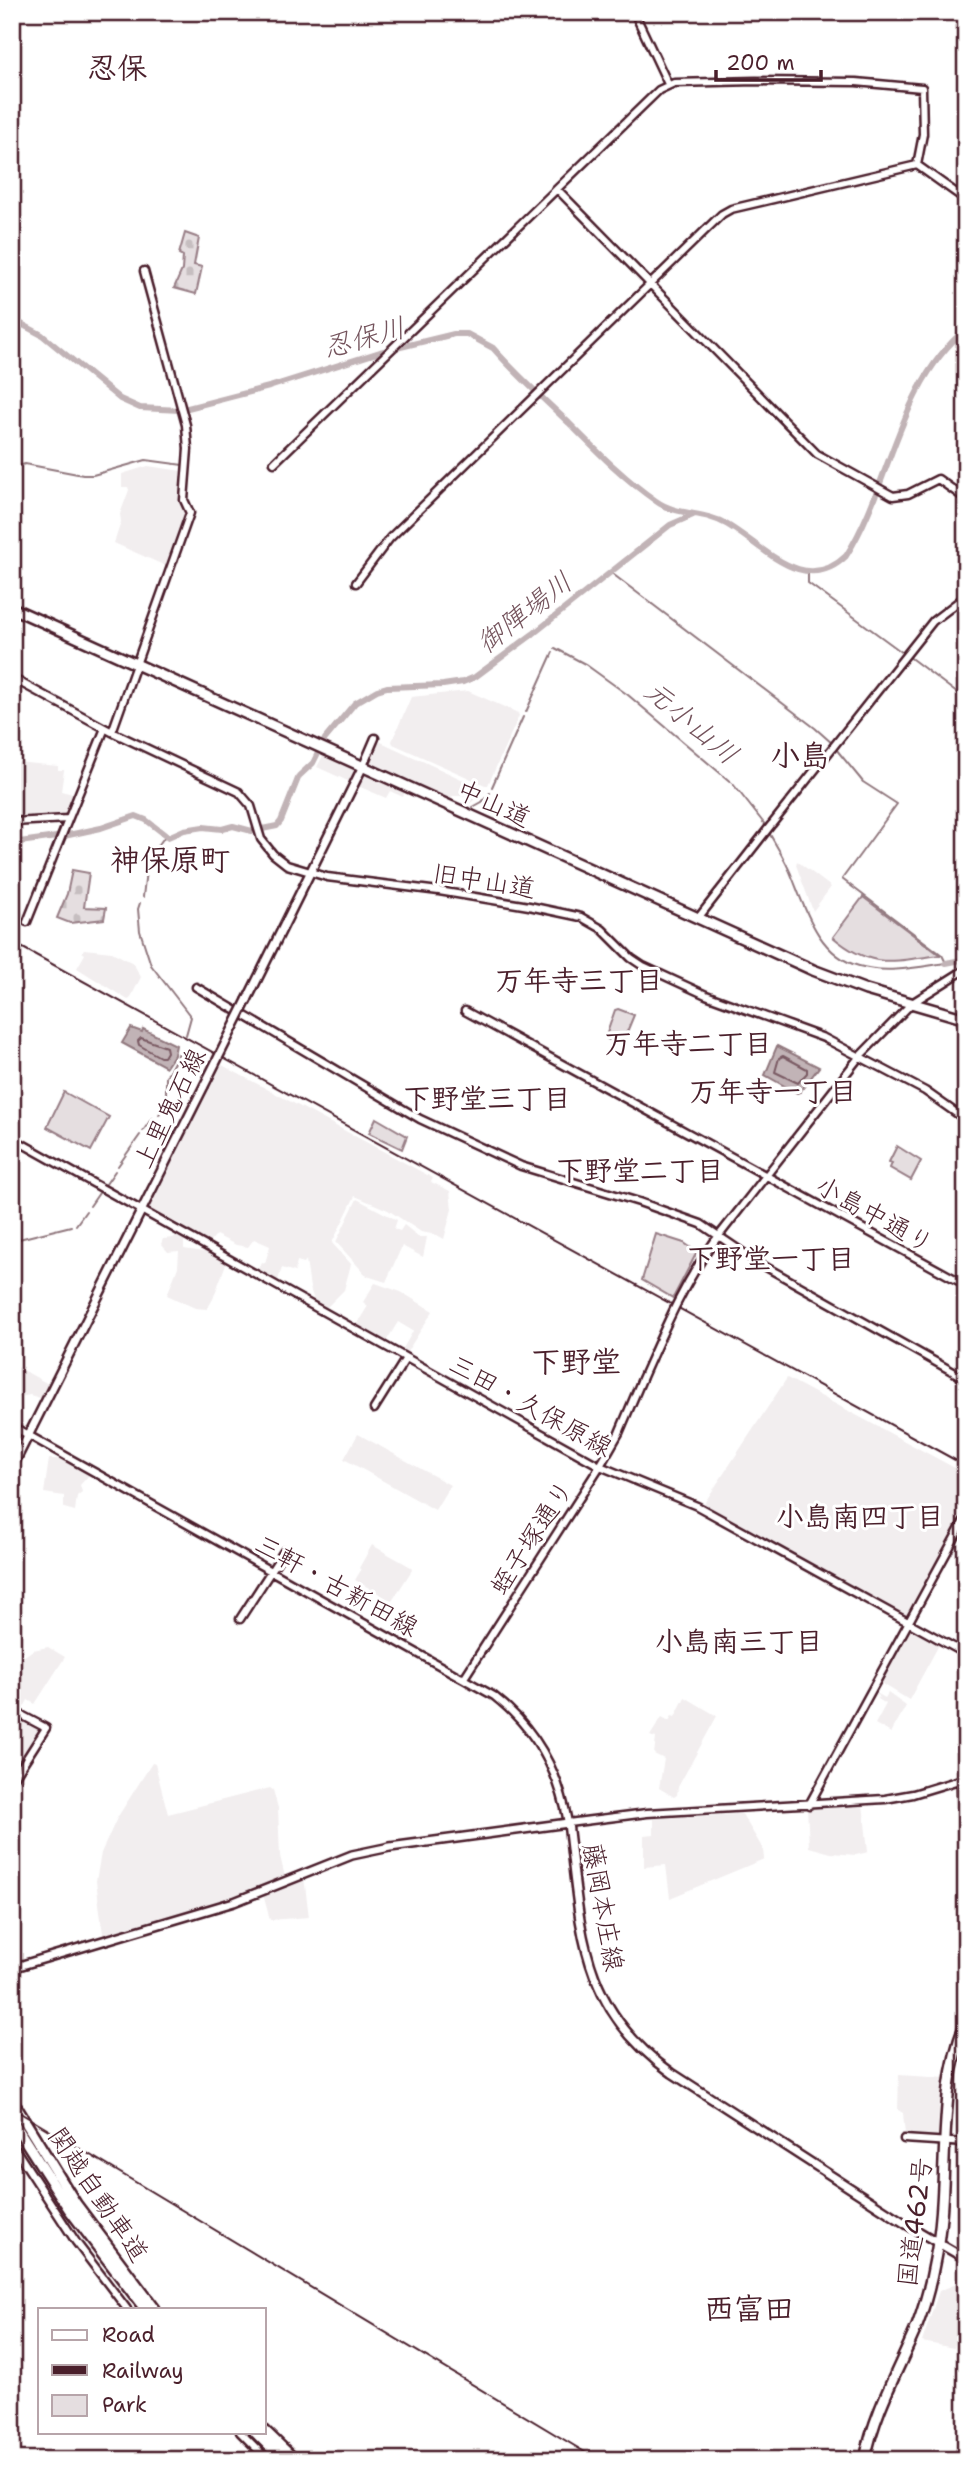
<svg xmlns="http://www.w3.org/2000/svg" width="978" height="2472" font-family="'Shantell Sans','Klee One',sans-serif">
  <defs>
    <pattern id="cemetery-stones" width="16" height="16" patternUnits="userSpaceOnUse" patternTransform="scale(1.75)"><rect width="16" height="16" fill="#e5dee0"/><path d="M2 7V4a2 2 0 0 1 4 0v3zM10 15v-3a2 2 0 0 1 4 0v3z" fill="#c6bec0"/></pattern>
  </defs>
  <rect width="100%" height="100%" fill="#fff"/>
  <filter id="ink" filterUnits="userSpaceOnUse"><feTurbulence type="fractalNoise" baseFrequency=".0143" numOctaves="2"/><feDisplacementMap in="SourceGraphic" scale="14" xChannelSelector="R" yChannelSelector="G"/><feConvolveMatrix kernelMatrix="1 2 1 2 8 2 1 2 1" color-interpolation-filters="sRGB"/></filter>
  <g filter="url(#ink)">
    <!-- built -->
    <path fill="#f2eeef" d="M148 466 182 471 181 502 187 514 168 567 114 543 121 522 120 514 129 490 128 487H122V474Z
      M468 691 518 713 519 716 488 785H485L393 744 392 741 411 697Z
      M381 742 483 789 485 791 469 804 466 796H453L448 802 374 767 370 761 378 743Z
      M12 747H16V762L58 766V770H64L61 791 73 794 64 816 12 819Z
      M324 754 353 769V775L350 782 317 767Z
      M366 776 375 777 405 790 403 797 390 791 386 798 358 786Z
      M797 861 831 887 813 911 796 865Z
      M84 949 112 952 133 963 141 977 130 999 128 1000 77 968 85 954 82 952Z
      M222 1065 433 1178 431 1182 450 1191 452 1209 444 1239 437 1235 421 1232 388 1210 355 1196 332 1243 351 1264 344 1290 325 1309 315 1304 310 1288 306 1260 304 1263 297 1261 295 1272 282 1268 277 1283 257 1272 262 1262 265 1263 270 1246 254 1239 248 1247 236 1245 216 1235 208 1244 183 1229 182 1225 173 1221 171 1222 151 1211 150 1205Z
      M357 1199 397 1220 394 1229 400 1231 404 1225 419 1237H427L423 1257 402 1246 386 1282 367 1276 336 1242Z
      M179 1234 184 1237V1249L204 1252 206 1249 227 1261 213 1299 207 1309 195 1308 167 1295 178 1267 179 1251 168 1252 161 1244 163 1239 173 1238Z
      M375 1283 401 1292 433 1311 405 1355 401 1352 413 1331 398 1322 385 1343 355 1327 368 1306 363 1302Z
      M12 1364 50 1385 43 1399 30 1395 19 1397 12 1393Z
      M787 1378 966 1474V1513L907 1617 703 1505Z
      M358 1434 450 1485 435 1510 344 1459Z
      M49 1459H62L90 1474 80 1485 82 1492 77 1496 75 1511 64 1508V1496L44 1493Z
      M372 1545 411 1567 412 1570 392 1601 355 1580 361 1570 359 1568Z
      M909 1626 940 1643 909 1700 878 1681Z
      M48 1647 65 1657 35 1704 28 1700 21 1713 12 1708V1665L33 1650Z
      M873 1691 885 1698 888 1693 906 1706 891 1733 875 1724 886 1704 878 1699 879 1696 872 1692Z
      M685 1697 717 1716 678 1787 677 1795 674 1797 659 1788 664 1759 654 1754 656 1738 650 1736 662 1717 669 1721 672 1716 675 1717Z
      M12 1712 42 1730 12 1777Z
      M152 1763 155 1764 168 1814 270 1788 273 1790 278 1808 280 1856 285 1877 283 1879 230 1899 106 1937 103 1934 96 1881 101 1853 117 1818Z
      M863 1803 868 1852 856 1855 831 1853 809 1847 807 1807Z
      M742 1814 763 1849 764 1859 670 1898 666 1865 644 1867V1835L654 1834V1816L688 1817Z
      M304 1877 309 1917 270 1920 263 1894Z
      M899 2075 946 2078 942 2137 940 2139 906 2137 905 2135 903 2113 898 2110Z
      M966 2280 965 2331H957L954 2348 922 2342 939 2291Z"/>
    <!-- green -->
    <path fill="#e5dee0" stroke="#987e86" stroke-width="2" d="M863 897 940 955C893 961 872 970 833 937Z
      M618 1009 634 1015 622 1044 607 1039 606 1036 615 1010Z
      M64 1092 109 1117 91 1151 47 1127Z
      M376 1118 407 1136 402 1149 369 1133Z
      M897 1146 921 1161 911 1180 890 1168 892 1163 889 1162Z
      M656 1234 684 1243 697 1252 673 1298 642 1280Z"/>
    <!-- cemetery -->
    <path fill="url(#cemetery-stones)" stroke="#987e86" stroke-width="2" d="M185 233 199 238 194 265 202 267 196 294 174 288 182 270 183 256 179 254Z
      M72 870 89 873 84 907 106 908 104 919 70 923 57 918 67 894Z"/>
    <!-- water -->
    <path fill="#c1b3b6" stroke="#91787e" stroke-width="2" d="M131 1028 142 1032 143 1029 176 1045 174 1055 166 1067 122 1043Z
      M777 1046 819 1067 800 1092 797 1093 765 1075Z"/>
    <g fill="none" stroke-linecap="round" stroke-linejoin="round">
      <!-- shore -->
      <path stroke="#7a5a63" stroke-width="2" d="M141 1038 166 1047 167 1052 164 1057H160L139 1045 138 1041Z
        M783 1056 807 1069V1073L798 1083 775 1072 779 1058Z"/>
      <!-- stream -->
      <path stroke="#91787e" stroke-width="2" d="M12 468 25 464 83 475H93L146 460 183 465 184 442
        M610 572 815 728 833 744
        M808 572V583L903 653
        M555 648 585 664 628 695 733 784 766 826
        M908 656 966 700
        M526 712 553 652
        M492 787 523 717
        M473 807 482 802 490 793
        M768 831C777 847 787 862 793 879 806 912 820 956 859 966 887 974 918 967 946 963L942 955 842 879 897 804 863 782 836 749
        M143 897 147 861 165 836
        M140 903 138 909 140 931 151 965 191 1017 186 1035
        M159 1115 166 1096V1077L180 1051
        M143 1131 152 1118
        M118 1166 140 1135
        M106 1184 115 1171
        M90 1206 99 1193
        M76 1225 86 1211
        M12 1265 19 1239 71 1226"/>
      <!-- river -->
      <path stroke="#c1b3b6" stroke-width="6" d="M12 319 42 335 120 399 140 408 180 410 269 387 380 352 454 334H467L493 348C517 375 543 399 569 423 597 451 624 479 656 501 676 516 705 511 726 524 763 545 804 597 846 556 891 485 898 385 966 329
        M12 843 64 836 101 828 136 816 146 820 168 837 184 830 203 827 222 829 233 826 252 831 277 826 281 821 299 776 313 763 325 739 355 703 377 690 387 687 443 685 463 682 475 677 533 634 670 525 693 515
        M946 963 966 959"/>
      <!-- secondary casing -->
      <g stroke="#4a1f2b" stroke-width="11">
        <path id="secondary" d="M634 12 668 84
          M557 189 817 454 893 496 908 494 938 479 966 499
          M274 463 659 90 674 83 756 81 856 82 922 88 923 134 917 165 966 200
          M356 583 390 538 722 214 731 209 917 165
          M12 678 112 732 239 792 251 806 261 839 273 854 287 865 327 877 439 891 529 906 581 917 602 929 631 958 643 966 706 995 824 1038 925 1091 966 1120
          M112 732 190 513 184 500 188 449 186 425 144 271
          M363 766 375 738
          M12 822 68 819
          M772 824 933 621 966 596
          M699 917 771 825
          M27 922 105 728
          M196 987 420 1119 521 1166 639 1202 701 1224 757 1262 966 1379
          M465 1011 966 1285
          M12 1138 600 1466 697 1506 966 1654
          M714 1242 860 1056 912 1003 966 969
          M374 1409 406 1358
          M12 1426 494 1696C535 1728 559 1771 568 1823L647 1813 885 1799 913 1794 966 1778
          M240 1619 284 1551
          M464 1678 600 1466 619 1433 642 1379
          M12 1710 46 1728 12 1781
          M961 1780 962 1834 966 1854
          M809 1805 966 1517
          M904 2139 966 2143
          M12 2144 76 2242 127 2309
          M240 2432 268 2460
          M952 2460 966 2449"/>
      </g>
      <!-- primary casing -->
      <g stroke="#4a1f2b" stroke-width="12">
        <path id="primary" d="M247 1000 363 766
          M12 1468 204 1086
          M12 1968 234 1902 352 1855 390 1847 568 1823C581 1926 578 2007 672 2073L906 2224 966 2259"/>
      </g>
      <!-- highway casing -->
      <g stroke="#4a1f2b" stroke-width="14">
        <path id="highway" d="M12 608 813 970 866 990 966 1019
          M12 2100 76 2204 155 2309
          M12 2120 69 2209 145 2309
          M264 2430 295 2460
          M255 2432 283 2460
          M865 2460C874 2412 898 2371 917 2326 925 2305 931 2282 935 2259 951 2184 935 2093 966 2022"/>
      </g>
      <!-- secondary -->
      <use href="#secondary" stroke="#fff" stroke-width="6"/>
      <!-- primary -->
      <use href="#primary" stroke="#fff" stroke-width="7"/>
      <!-- highway -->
      <use href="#highway" stroke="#fff" stroke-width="9"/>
      <!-- rail -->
      <path stroke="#4a1f2b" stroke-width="2" d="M12 942 966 1466
        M12 2108 598 2460"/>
      <!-- secondary-bridge casing -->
      <g stroke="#4a1f2b" stroke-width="11" stroke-linecap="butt">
        <path id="secondary-bridge" d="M642 1379C663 1332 683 1284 714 1242"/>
      </g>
      <!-- primary-bridge casing -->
      <g stroke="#4a1f2b" stroke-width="12" stroke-linecap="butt">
        <path id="primary-bridge" d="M204 1086 247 1000"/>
      </g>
      <!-- secondary-bridge -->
      <use href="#secondary-bridge" stroke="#fff" stroke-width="6"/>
      <!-- primary-bridge -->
      <use href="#primary-bridge" stroke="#fff" stroke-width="7"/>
    </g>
  </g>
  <g text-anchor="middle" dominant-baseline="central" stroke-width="6" stroke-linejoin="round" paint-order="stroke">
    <!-- street labels -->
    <g font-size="26" fill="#4a1f2b" stroke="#fff">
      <text transform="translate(494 803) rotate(24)">中山道</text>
      <text transform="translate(484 880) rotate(9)">旧中山道</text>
      <text transform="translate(169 1108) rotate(-64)">上里鬼石線</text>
      <text transform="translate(875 1214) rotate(29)">小島中通り</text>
      <text transform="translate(531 1405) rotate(29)">三田・久保原線</text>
      <text transform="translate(531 1537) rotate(-57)">蛭子塚通り</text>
      <text transform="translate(337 1585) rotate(29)">三軒・古新田線</text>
      <text transform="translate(604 1907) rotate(80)">藤岡本庄線</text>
      <text transform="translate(99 2194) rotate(56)">関越自動車道</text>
      <text transform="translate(914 2222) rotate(-83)">国道462号</text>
    </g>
    <!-- water labels -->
    <g font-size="28" font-style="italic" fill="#74535c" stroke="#fff">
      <text transform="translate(364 337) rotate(-15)">忍保川</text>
      <text transform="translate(524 612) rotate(-38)">御陣場川</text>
      <text transform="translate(692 722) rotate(40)">元小山川</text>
    </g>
    <!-- neighbourhood labels -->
    <g font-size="28" font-weight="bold" fill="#4a1f2b" stroke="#fff">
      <text x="579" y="980">万年寺三丁目</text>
      <text x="688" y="1043">万年寺二丁目</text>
      <text x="773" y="1091">万年寺一丁目</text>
      <text x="487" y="1098">下野堂三丁目</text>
      <text x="640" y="1170">下野堂二丁目</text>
      <text x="771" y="1258">下野堂一丁目</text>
      <text x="860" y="1516">小島南四丁目</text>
      <text x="739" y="1641">小島南三丁目</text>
    </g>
    <!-- quarter labels -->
    <g font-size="30" font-weight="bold" fill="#4a1f2b" stroke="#fff">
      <text x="117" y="67">忍保</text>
      <text x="800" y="755">小島</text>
      <text x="170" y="859">神保原町</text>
      <text x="576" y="1361">下野堂</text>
      <text x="749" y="2308">西富田</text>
    </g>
  </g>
  <!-- margin -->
  <rect width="978" height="2472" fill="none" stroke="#fff" stroke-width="42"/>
  <rect x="21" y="21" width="936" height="2430" fill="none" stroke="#4a1f2b" stroke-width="2.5" filter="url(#ink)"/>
  <!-- legend -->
  <rect x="38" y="2308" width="228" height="126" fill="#ffffff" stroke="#b7a5aa" stroke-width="2"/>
  <rect x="52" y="2330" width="35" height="10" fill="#ffffff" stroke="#b7a5aa" stroke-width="2"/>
  <text x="102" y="2342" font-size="21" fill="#4a1f2b">Road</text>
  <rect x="52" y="2365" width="35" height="10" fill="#4a1f2b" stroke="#b7a5aa" stroke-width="2"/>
  <text x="102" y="2378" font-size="21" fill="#4a1f2b">Railway</text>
  <rect x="52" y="2395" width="35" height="21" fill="#e5dee0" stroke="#b7a5aa" stroke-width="2"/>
  <text x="102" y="2412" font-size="21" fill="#4a1f2b">Park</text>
  <!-- scale -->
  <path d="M716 70v10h105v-10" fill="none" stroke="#4a1f2b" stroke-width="3.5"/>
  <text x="726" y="70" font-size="21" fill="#4a1f2b" stroke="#ffffff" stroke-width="5" paint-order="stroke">200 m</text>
</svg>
